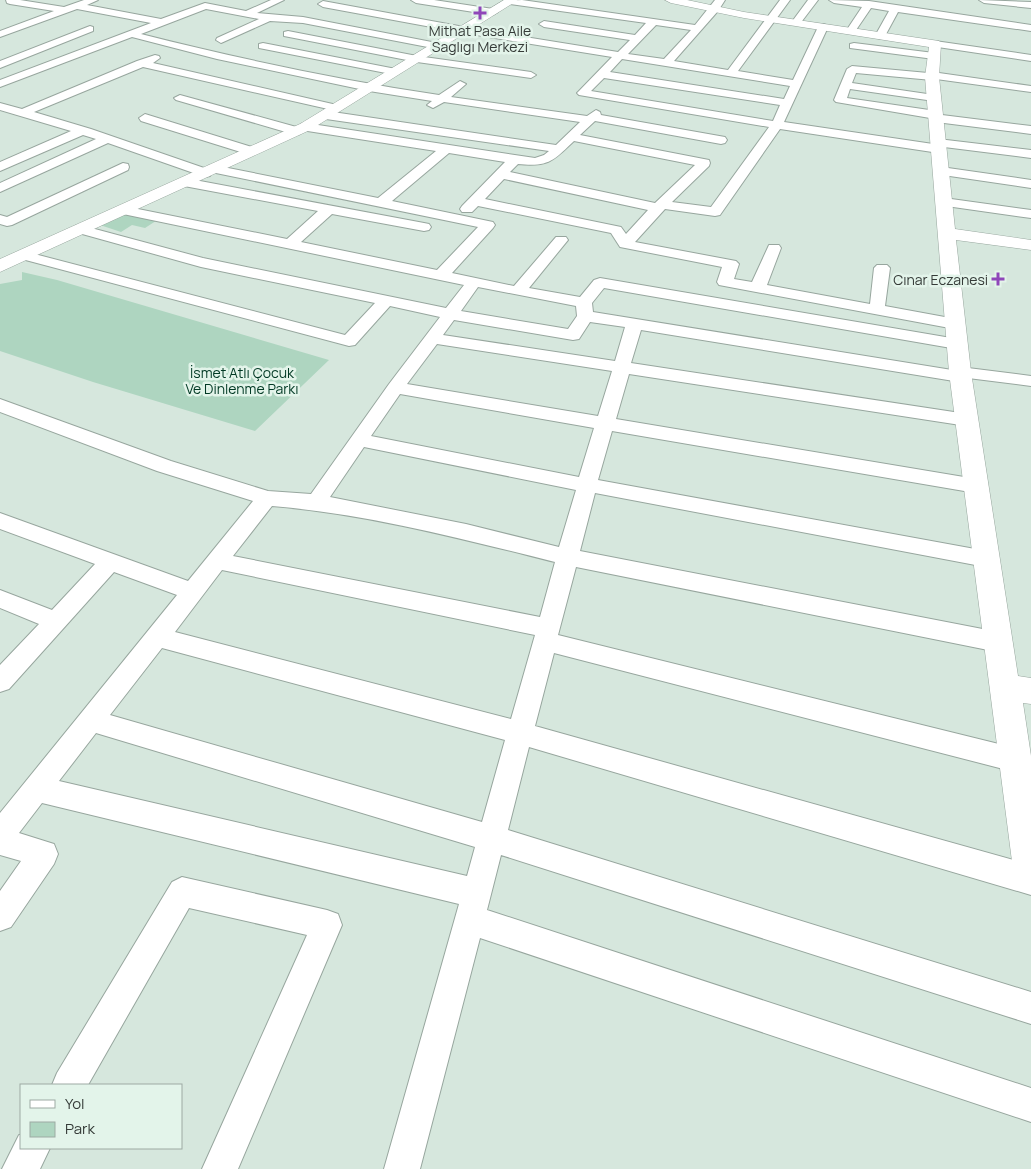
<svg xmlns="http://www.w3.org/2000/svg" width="1031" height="1169" font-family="Manrope,sans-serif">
  <rect width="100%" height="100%" fill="#d6e7dd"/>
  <!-- green -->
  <path fill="#aed5c0" d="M128 211 162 217 145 228 132 225 121 232 97 224Z
    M22 272 57 280 329 360 255 431 93 382 0 351V284L22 280Z"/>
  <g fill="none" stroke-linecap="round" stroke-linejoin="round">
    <!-- street casing -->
    <g stroke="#97a69e" stroke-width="2">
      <path id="street" d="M6 0H20L64 7 84 0H98L87 5 161 19 205 3 246 11 271 0H284L257 13 303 17 442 44 443 46 438 49 303 23 270 21 221 43 216 40 217 38 259 19 206 9 141 34C240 59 339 80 439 95L460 81 466 84 451 97 587 116 596 110 600 112 601 115 725 137 727 140 725 143 721 144 595 121 580 135 709 160 710 163 709 166 672 202 711 207 769 127 579 95 577 93 579 91 612 57 464 33 323 7 318 4 323 1 464 27 618 52 630 40 544 27 539 24 544 21 635 35 646 23 510 4 505 1 522 0 695 25 715 0H725L718 11 674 61 728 70 780 0H790L738 71 793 80 818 27 823 24 826 25 828 27 784 122 933 144 934 140 938 139 1031 150V158L944 147 943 152 939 153 780 129 720 215 715 216 665 209 635 242 736 261 739 264 734 279 752 282 769 245H779L781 248 767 285 870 304 874 268 877 265H887L890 268 885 306 961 320 963 324 961 328 955 329 719 285 717 282 722 267 620 247 611 233 478 206 472 212H462L460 209 462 206 505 162 449 153 392 201 493 222 495 225 493 228 452 273 514 286 556 237H566L568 240 529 288 580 297 594 280 600 278 957 339 963 340 965 344 963 348 957 349 604 288 592 303 593 312 952 370 960 367 1031 376V386L968 378 960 382 641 330 631 363 967 414 974 416 976 420 974 424 967 426 629 374 616 419 976 479 983 481 986 486 983 491 976 493 612 431 598 480 986 551 994 553 997 559 994 565 986 567 595 493 580 551 998 632 1006 635 1010 642 1006 649 998 652 576 567 558 635 1015 748 1024 752 1028 760 1024 768 1015 772 554 653 535 726 1031 865V895L529 747 508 830 1031 992V1024L501 855 487 910 1031 1088V1122L480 938 420 1169H384L459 904 42 803 19 833 54 844 58 854 54 864 11 927 0 931V891L21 861 0 855V813L177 595 114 572 9 689 0 692V665L39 624 0 608V590L52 610 95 564 0 529V513L188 581 253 501 157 471 0 412V399L171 461 268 491 311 494 389 384 440 317 390 306 355 345 349 346 18 258 16 255 18 252 23 251 345 335 375 303 201 267 75 232 73 229 75 226 80 225 203 258 446 308 464 285 123 214 116 210 123 206 287 239 318 211 184 186 177 182 184 178 424 223 429 224 431 227 429 230 424 231 332 214 301 242 437 270 478 227 211 172 210 176 205 177 108 143 0 192V183L96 139 83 135 0 171V162L71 131 0 110V103L22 109 137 61 155 55 159 56 160 58 153 63 337 105 343 108 337 111 143 67 34 112 91 129 207 169 208 166 213 165 378 198 436 151 301 130 300 134 296 135 176 100 174 98 180 95 300 128 301 124 305 123 535 158 544 155 549 151 326 119 320 115 326 111 556 145 580 122 444 102 433 108 427 105 432 101 369 91 217 59 132 37 0 87V80L151 23 77 9 0 37V31L54 11 10 4 7 3ZM656 25 691 30 664 59 628 54ZM622 59 790 86 784 99 610 72ZM604 78 780 105 773 121 591 91ZM574 141 695 165 655 203 510 172 518 164C549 167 553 161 574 141ZM504 179 648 210 626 234 621 227 485 199ZM478 287 576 306 577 316 568 329 461 311ZM454 320 573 340 579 339 590 322 625 327 615 361 443 335ZM437 344 612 371 598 416 407 384ZM400 394 594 428 579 477 371 436ZM364 447 576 490 559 547 466 524 330 497ZM272 506C368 514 462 539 555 562L540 617 233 556ZM222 570 535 635 511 719 175 632ZM162 648 505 740 482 822 110 715ZM96 733 475 847 467 876 59 781Z
        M411 0H434L493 9 498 12 493 15 416 3Z
        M808 0H818L799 25H793L791 23Z
        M829 0 869 1 1031 25V31L898 12 885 36 880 39 875 36 889 11 871 8 854 33 851 34 846 31 862 7 834 3Z
        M979 0 1031 2V8L984 3Z
        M90 26 93 27V31L0 68V61Z
        M288 31 417 56 531 72 536 75 531 78 417 62 284 36V32Z
        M935 41 1031 55V61L931 46V42Z
        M263 43 396 69 401 72 396 75 259 48V44Z
        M854 43 934 53 939 56 934 59 850 48V44Z
        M852 66 928 73 932 72 1031 86V92L936 79 932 80 856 73 852 83 934 95 940 98 934 101 850 89 847 98 936 111 942 115 1031 126V134L936 122 932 121 930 118 836 102 834 100 847 69Z
        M145 114 255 148 257 151 255 154H247L141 121 139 118Z
        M123 163 128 164 129 167 128 170 12 225 7 226 0 224V215L7 217Z
        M941 167 1031 180V188L936 174 934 171 936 168Z
        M944 198 1031 210V218L939 205 937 202 939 199Z
        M182 877 327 910 338 914 342 925 238 1169H202L307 935 189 908 88 1085H52L57 1073 172 882Z
        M19 1135H21V1148H50L40 1169H2Z"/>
    </g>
    <!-- secondary casing -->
    <g stroke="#97a69e" stroke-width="1">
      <path id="secondary" d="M504 0H518L310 130 0 272V259L300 124Z
        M665 0H687L744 12 939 41 941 44 939 77 955 229 1031 240V250L956 240 971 372 1018 676 1031 678V704L1023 703 1031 756V887L1018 881 1013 869 949 372 925 77 929 47 744 18 671 3Z"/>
    </g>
    <!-- street -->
    <use href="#street" fill="#fff" fill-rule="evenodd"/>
    <!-- secondary -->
    <use href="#secondary" fill="#fff" fill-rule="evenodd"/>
  </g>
  <!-- markers -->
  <g fill="#8f46b9" stroke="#e3f4ea" stroke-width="2">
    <path d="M477.5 5.5h5v5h5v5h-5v5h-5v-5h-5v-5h5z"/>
    <path d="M995.5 271.5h5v5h5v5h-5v5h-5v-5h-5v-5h5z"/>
  </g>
  <g text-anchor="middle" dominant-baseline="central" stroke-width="5" stroke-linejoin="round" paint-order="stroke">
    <!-- far-poi labels -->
    <g font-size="14" fill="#353b38" stroke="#e3f4ea">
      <text x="480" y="30">Mithat Pasa Aile<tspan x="480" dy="16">Saglıgı Merkezi</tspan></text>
      <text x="988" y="279" text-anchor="end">Cınar Eczanesi</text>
    </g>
    <!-- far-park labels -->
    <g font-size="14" fill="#013924" stroke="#e3f4ea">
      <text x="242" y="372">İsmet Atlı Çocuk<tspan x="242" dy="16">Ve Dinlenme Parkı</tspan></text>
    </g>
  </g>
  <!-- legend -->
  <rect x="20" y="1084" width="162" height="65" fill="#e3f4ea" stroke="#9daaa3"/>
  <rect x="30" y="1100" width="25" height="8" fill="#ffffff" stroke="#9daaa3"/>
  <text x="65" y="1109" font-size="15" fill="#353b38">Yol</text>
  <rect x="30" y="1122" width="25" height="15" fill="#aed5c0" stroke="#9daaa3"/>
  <text x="65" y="1134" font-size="15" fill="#353b38">Park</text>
</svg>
